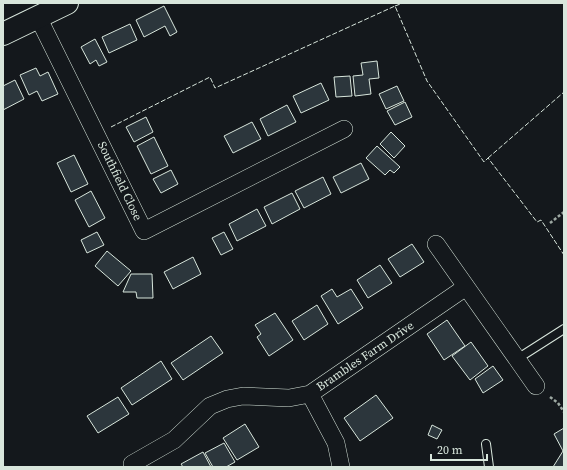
<svg xmlns="http://www.w3.org/2000/svg" width="567" height="470" font-family="'Source Serif 4',serif">
  <rect width="100%" height="100%" fill="#14181c"/>
  <!-- building -->
  <path fill="#2c363c" stroke="#d8e6dc" d="M164 6 177 32 170 36 165 26 144 37 136 20Z
    M130 24 137 40 109 53 102 37Z
    M95 39 107 62 99 66 96 60 90 64 81 47Z
    M377 61 379 78 369 79 371 94 355 96 353 76 363 75 361 63Z
    M36 68 40 76 48 72 58 94 42 101 37 91 29 95 20 75Z
    M350 76 352 96 336 97 334 77Z
    M15 80 24 99 3 110V86Z
    M321 83 329 100 301 113 293 96Z
    M397 86 404 101 386 109 379 94Z
    M405 102 412 117 395 125 387 111Z
    M287 105 296 122 268 136 260 119Z
    M146 117 153 132 134 142 126 127Z
    M252 122 261 139 233 153 224 136Z
    M391 132 405 146 394 158 380 144Z
    M154 137 168 166 151 174 137 146Z
    M377 146 400 167 394 173 390 170 385 175 366 158Z
    M74 155 88 184 71 192 57 163Z
    M361 163 369 179 341 193 333 177Z
    M171 170 178 184 161 193 153 179Z
    M323 177 331 194 304 208 295 191Z
    M91 191 105 218 89 227 75 200Z
    M292 193 300 209 272 224 264 207Z
    M257 209 266 226 237 241 229 224Z
    M97 232 104 245 87 253 81 240Z
    M224 232 233 249 221 255 212 238Z
    M412 244 424 262 400 277 388 259Z
    M107 251 131 271 118 286 95 266Z
    M193 257 201 274 173 289 164 272Z
    M380 265 392 283 368 298 357 280Z
    M131 274H152L153 298H137L136 292H123Z
    M332 289 337 297 351 289 363 308 338 324 321 296Z
    M317 305 328 324 304 340 292 321Z
    M275 313 293 340 269 356 257 337 261 334 255 325Z
    M447 320 465 346 444 360 427 334Z
    M211 336 223 353 183 380 171 363Z
    M471 342 488 366 470 380 452 356Z
    M161 361 172 379 132 405 121 388Z
    M493 366 503 380 483 393 475 379Z
    M376 395 393 418 360 441 344 418Z
    M118 397 129 414 98 433 87 416Z
    M245 424 259 447 237 460 223 438Z
    M432 425 442 430 437 439 428 435Z
    M564 428V467H553L563 451 554 434Z
    M224 443 235 462 226 467H213L205 453Z
    M203 452 211 467H183L181 464Z"/>
  <g fill="none" stroke-linecap="round" stroke-linejoin="round">
    <!-- service casing -->
    <g stroke="#d8e6dc" stroke-width="10">
      <path id="service" d="M517 359 564 329
        M486 444 489 467"/>
    </g>
    <!-- minor casing -->
    <g stroke="#d8e6dc" stroke-width="18">
      <path id="minor" d="M38 17 144 231 344 129
        M436 244 536 386
        M132 464 174 440 210 406 227 399 243 396 289 398 310 394
        M341 467 336 443 310 394 466 287"/>
    </g>
    <!-- primary casing -->
    <g stroke="#d8e6dc" stroke-width="24">
      <path id="primary" d="M3 34 67 3"/>
    </g>
    <!-- path -->
    <path stroke="#9da8a2" stroke-width="2.5" stroke-dasharray="3 2" stroke-linecap="butt" d="M550 223 564 212
      M550 397 558 403 564 412"/>
    <!-- service -->
    <use href="#service" stroke="#14181c" stroke-width="8"/>
    <!-- minor -->
    <use href="#minor" stroke="#14181c" stroke-width="17"/>
    <!-- primary -->
    <use href="#primary" stroke="#14181c" stroke-width="22"/>
    <!-- fence -->
    <path stroke="#d8e6dc" stroke-width="1" stroke-dasharray="5 2" stroke-linecap="butt" d="M395 6 403 3
      M111 127 210 77 215 88 395 6 427 81 484 162 488 158 537 222 541 220 564 255
      M488 158 564 92"/>
  </g>
  <g text-anchor="middle" dominant-baseline="central" stroke-width="3" stroke-linejoin="round" paint-order="stroke">
    <!-- street labels -->
    <g font-size="12" fill="#d8e6dc" stroke="#14181c">
      <text transform="translate(120 181) rotate(64)">Southfield Close</text>
      <text transform="translate(365 356) rotate(-34)">Brambles Farm Drive</text>
    </g>
  </g>
  <!-- border -->
  <rect width="567" height="470" fill="none" stroke="#d8e6dc" stroke-width="8"/>
  <!-- scale -->
  <path d="M431 454v6h56v-6" fill="none" stroke="#d8e6dc" stroke-width="2"/>
  <text x="437" y="454" font-size="12" fill="#d8e6dc" stroke="#14181c" stroke-width="3" paint-order="stroke">20 m</text>
</svg>
